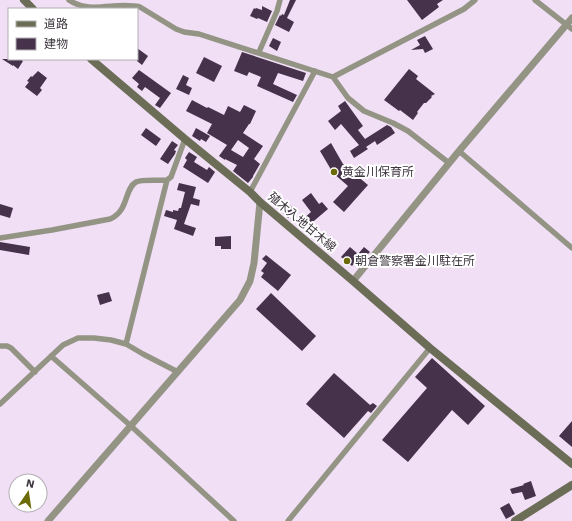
<svg xmlns="http://www.w3.org/2000/svg" width="572" height="521" font-family="'Work Sans','Noto Sans JP',sans-serif">
  <rect width="100%" height="100%" fill="#f1dff6"/>
  <!-- building -->
  <path fill="#46324b" fill-rule="evenodd" d="M290 0H296L287 18 294 22 289 32 275 25 280 15 281 16 282 14 284 15Z
    M407 0H443L437 4 439 7 422 20Z
    M262 6 272 11 267 22 258 18 257 19 250 16 254 8 255 9 256 8 262 10Z
    M425 36 433 49 425 53 423 49 411 50 420 45 417 40Z
    M273 38 281 42 277 51 269 46Z
    M137 48 148 56 142 65 137 61Z
    M242 52 306 73 303 81 278 73 273 84 297 95 293 102 257 86 261 77 249 72 247 76 234 71Z
    M204 57 222 66 214 82 196 73Z
    M2 59H20L23 61 18 69 13 65V66Z
    M409 69 418 76 416 79 435 94 431 96 432 97 426 103H424L417 112 418 113 413 120 400 110 399 111 384 100Z
    M139 70 171 93 160 108 155 105 160 98 145 87 142 91 137 87 139 84 132 78Z
    M38 71 47 78 40 88 42 90 37 96 25 87 29 82 27 81 31 76 32 77Z
    M183 75 189 78 186 85 192 88 189 95 176 89Z
    M192 100 207 108 208 107 224 115 228 106 240 112 244 105 256 111 250 124H249L243 133 263 146 254 159 260 164 253 176V177L248 183 233 171 237 165 225 159V160L219 156 227 145 207 133 212 124 186 111ZM238 140 249 148 243 157 231 150Z
    M345 101 363 126 358 130 365 139 387 125 391 127 395 133 377 145 375 141 366 147 368 149 354 158 350 151 359 145 341 124 335 130 328 121 341 111 338 106Z
    M146 128 161 139 156 146 141 135Z
    M196 128 210 136 206 142 201 139 200 141 192 136Z
    M172 141 178 145 174 150 176 151 175 154 168 164 160 159Z
    M331 143 343 164 368 185 344 212 333 202 348 186 333 173 320 151Z
    M189 152 197 157 194 162 207 170 209 167 215 172 208 183 183 167 187 160 185 158Z
    M179 183 196 187 193 198 200 200 199 206 191 204 184 224 196 228 193 236 174 229 177 220 164 216 166 210 173 212V210L178 211 179 208H181L185 192 177 190Z
    M311 193 319 204 322 202 328 209 308 226 302 220 311 212 302 200Z
    M0 204 13 208 10 218 0 215Z
    M290 205 296 211 288 218 283 213Z
    M231 236V249H221V246H215V237Z
    M0 242 30 247 29 255 0 250Z
    M350 247 358 254 364 247 370 252 365 257H366L362 262 358 259 352 266 341 257Z
    M266 255 291 275 278 291 261 277 264 273 261 271 267 263 262 259Z
    M109 292 112 301 100 305 97 295Z
    M271 293 316 336 302 351 256 309Z
    M432 358 485 406 468 425 452 410 408 462 382 440 427 388 415 377Z
    M334 373 370 405 373 403 377 406 371 413 368 411 344 438 306 404Z
    M572 421V447L559 436Z
    M531 481 536 496 525 500 522 492 512 494 510 489 524 485 523 484Z
    M509 503 515 514 506 519 500 508Z"/>
  <g fill="none" stroke-linecap="round" stroke-linejoin="round">
    <!-- minor -->
    <path stroke="#949485" stroke-width="5.5" d="M69 0C90 15 116 1 140 7L176 29 184 32 199 34 333 77 348 98 364 111 393 123 408 131 449 163
      M535 0 572 29
      M259 52 277 11 280 0
      M333 77 464 9 475 0
      M459 151 572 248
      M250 192 315 71
      M0 238 52 230 110 219C129 211 124 189 136 182 142 179 159 181 167 180
      M126 344 167 180 171 177 185 139
      M0 346H7L11 348 35 372
      M51 356 131 426 234 521
      M0 404 63 345 78 338H94L111 340 126 344 143 354 178 372
      M288 521 430 348"/>
    <!-- tertiary -->
    <path stroke="#949485" stroke-width="7" d="M353 281 459 151 572 18
      M48 521 240 300 250 281 254 263 260 202"/>
    <!-- secondary -->
    <path stroke="#6c6d57" stroke-width="8" d="M24 0 33 9
      M91 59 185 139 250 192 260 202 353 281 430 348 572 464
      M515 521 572 485"/>
  </g>
  <!-- markers -->
  <g fill="#6b6a06" stroke="#fff" stroke-width="1.5">
    <circle cx="334" cy="172" r="4"/>
    <circle cx="347" cy="261" r="4"/>
  </g>
  <g text-anchor="middle" dominant-baseline="central" stroke-width="4" stroke-linejoin="round" paint-order="stroke">
    <!-- poi labels -->
    <g font-size="12" fill="#3e363f" stroke="#fff" text-anchor="start">
      <text x="342" y="172">黄金川保育所</text>
      <text x="355" y="261">朝倉警察署金川駐在所</text>
    </g>
    <!-- street labels -->
    <g font-size="12" fill="#3e363f" stroke="#fff">
      <text transform="translate(302 222) rotate(40)">殖木入地甘木線</text>
    </g>
  </g>
  <!-- legend -->
  <rect x="8" y="8" width="130" height="52" fill="#ffffff" stroke="#b2afb2"/>
  <rect x="16" y="21" width="20" height="6" fill="#6c6d57" stroke="#b2afb2"/>
  <text x="44" y="28" font-size="12" fill="#3e363f">道路</text>
  <rect x="16" y="38" width="20" height="12" fill="#46324b" stroke="#b2afb2"/>
  <text x="44" y="48" font-size="12" fill="#3e363f">建物</text>
  <!-- north arrow -->
  <g transform="translate(28 493) rotate(13)"><circle r="19" fill="#ffffff" stroke="#b2afb2"/>
  <path d="M0-3L7 15L0 10L-7 15Z" fill="#6b6a06"/>
  <text y="-6" font-size="11" font-weight="bold" text-anchor="middle" fill="#3e363f">N</text>
  </g>
</svg>
